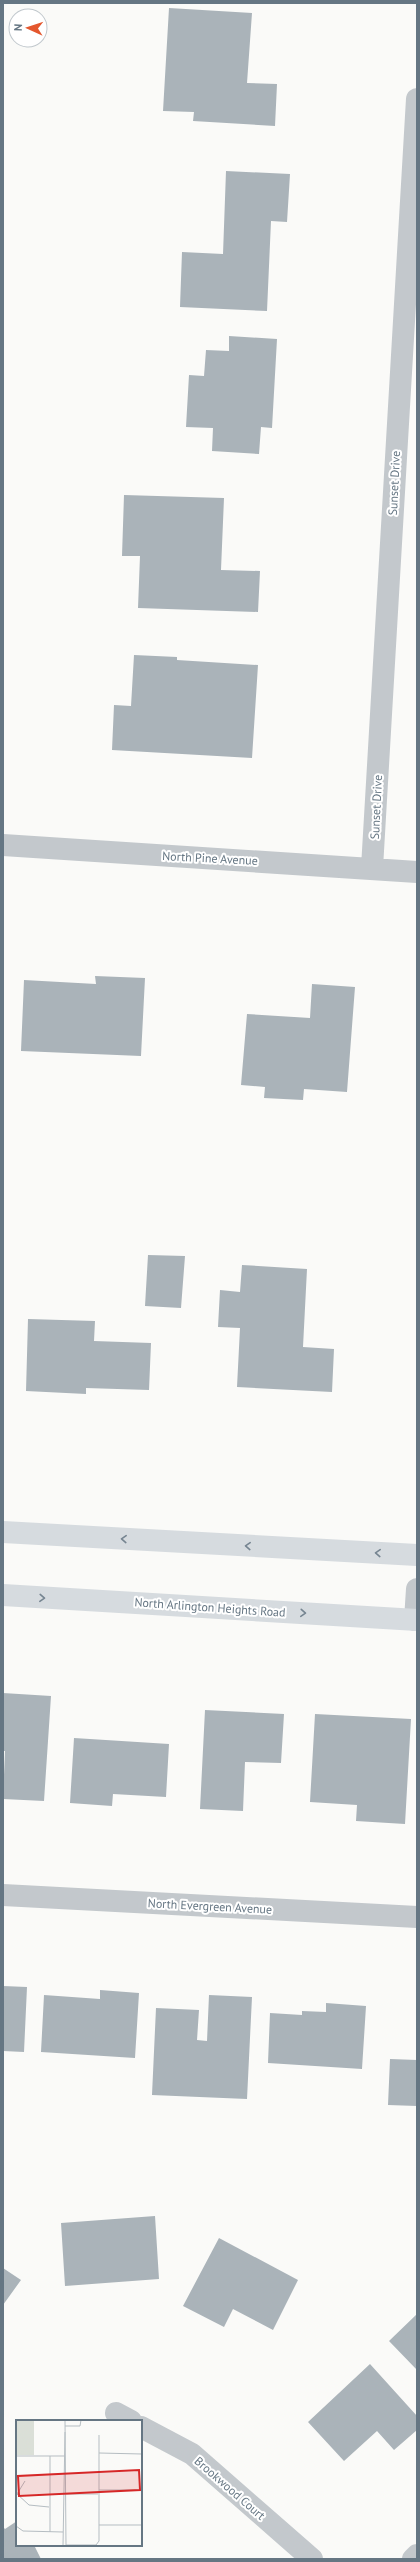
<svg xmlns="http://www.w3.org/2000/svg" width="420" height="2562" font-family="'PT Sans',sans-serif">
  <rect width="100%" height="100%" fill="#fafaf8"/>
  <!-- building -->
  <path fill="#aab3b9" d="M169 8 252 13 247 83 277 84 275 126 193 121 194 112 163 111Z
    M226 171 290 174 287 222 271 221 267 311 180 307 182 252 223 254Z
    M229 336 277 339 272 428 261 427 259 454 212 451 213 428 186 427 189 375 204 376 206 350 229 351Z
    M124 495 224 498 221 570 260 571 258 612 138 608 140 556H122Z
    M134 655 177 657V660L258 665 252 758 112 750 114 705 131 706Z
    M95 976 145 978 141 1056 21 1051 24 980 96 984Z
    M312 984 355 987 347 1092 304 1089 303 1100 264 1098 265 1087 241 1085 247 1014 310 1018Z
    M148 1255 185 1256 181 1308 145 1306Z
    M242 1265 307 1269 303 1347 334 1349 332 1392 237 1387 240 1328 218 1327 220 1290 240 1292Z
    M28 1319 95 1321 94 1341 151 1343 149 1390 86 1388V1394L26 1391Z
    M3 1693 51 1696 44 1801 3 1799 5 1751H3Z
    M205 1710 284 1714 281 1763 245 1762 243 1811 200 1809Z
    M315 1714 411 1719 405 1824 356 1821 357 1805 310 1802Z
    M74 1738 169 1744 166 1797 113 1794 112 1806 70 1803Z
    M3 1986 27 1987 24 2052 3 2051Z
    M100 1990 139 1993 135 2058 41 2052 44 1995 100 1999Z
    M209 1995 252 1997 247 2099 152 2095 156 2008 199 2010 197 2040 207 2041Z
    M326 2003 366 2006 362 2069 268 2063 270 2013 302 2015V2011L326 2012Z
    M390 2059 417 2060V2106L388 2105Z
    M155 2216 159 2279 65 2286 61 2223Z
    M219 2238 298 2280 273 2330 233 2309 224 2327 183 2306Z
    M3 2268 21 2280 3 2305Z
    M417 2314V2370L389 2341Z
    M370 2364 417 2416V2430L394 2450 377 2431 344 2461 308 2422Z
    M17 2521V2545H34L41 2559H3V2527L5 2529Z"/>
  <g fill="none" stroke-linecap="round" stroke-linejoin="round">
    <!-- minor -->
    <path stroke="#c3c8cc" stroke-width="22" d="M3 845 417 872
      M372 868 417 99
      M415 1620 417 1589
      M3 1895 417 1917
      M116 2413 131 2421
      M141 2427 192 2454 312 2559
      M413 2559 417 2555"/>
    <!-- secondary -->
    <path stroke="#d6dbdf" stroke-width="22" d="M3 1532 417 1555
      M3 1595 417 1620"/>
  </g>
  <!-- one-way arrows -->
  <defs><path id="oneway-chevron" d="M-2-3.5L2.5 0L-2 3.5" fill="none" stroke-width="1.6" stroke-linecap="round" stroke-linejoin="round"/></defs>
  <g stroke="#768591">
    <use href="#oneway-chevron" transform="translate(124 1539) rotate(-177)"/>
    <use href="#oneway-chevron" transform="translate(248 1546) rotate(-177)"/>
    <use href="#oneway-chevron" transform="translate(378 1553) rotate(-177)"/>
    <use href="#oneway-chevron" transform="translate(42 1598) rotate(3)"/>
    <use href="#oneway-chevron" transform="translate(303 1613) rotate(4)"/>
  </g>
  <g text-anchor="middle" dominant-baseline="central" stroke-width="4" stroke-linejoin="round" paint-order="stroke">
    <!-- street labels -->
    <g font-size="12" fill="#657683" stroke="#fff">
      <text transform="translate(394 483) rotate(-87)">Sunset Drive</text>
      <text transform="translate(376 807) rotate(-87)">Sunset Drive</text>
      <text transform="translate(210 858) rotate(3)">North Pine Avenue</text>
      <text transform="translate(210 1607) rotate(4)">North Arlington Heights Road</text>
      <text transform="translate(210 1906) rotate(3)">North Evergreen Avenue</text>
      <text transform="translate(230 2488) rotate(41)">Brookwood Court</text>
    </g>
  </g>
  <!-- overview -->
  <g transform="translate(16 2420)">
    <rect width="126" height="126" fill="#fafaf8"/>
    <path d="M0 0H18V35H0Z" fill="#dadfd7"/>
    <path fill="none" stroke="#b5bdc2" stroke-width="1" d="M49 0 50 126M49 6H64L65 0M83 33 126 34M0 36H49M34 36V112M83 70H126M0 73 13 85 33 87M1 74 9 61M49 74H82M83 105H126M0 106 7 111 47 112M50 125H80L83 121V15M47 126 49 12"/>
    <path fill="#d62828" fill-opacity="0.15" stroke="#d62828" stroke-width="2" d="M123 50 124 70 3 76 2 56Z"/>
    <rect width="126" height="126" fill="none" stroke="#657683" stroke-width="2"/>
  </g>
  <!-- border -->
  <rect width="420" height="2562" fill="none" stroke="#657683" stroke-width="8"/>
  <!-- north arrow -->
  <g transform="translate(28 28) rotate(273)"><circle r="19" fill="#ffffff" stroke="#c1c8cd"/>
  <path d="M0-3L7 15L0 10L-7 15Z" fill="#e4572e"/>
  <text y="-6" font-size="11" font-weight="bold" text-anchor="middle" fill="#657683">N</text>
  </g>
</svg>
